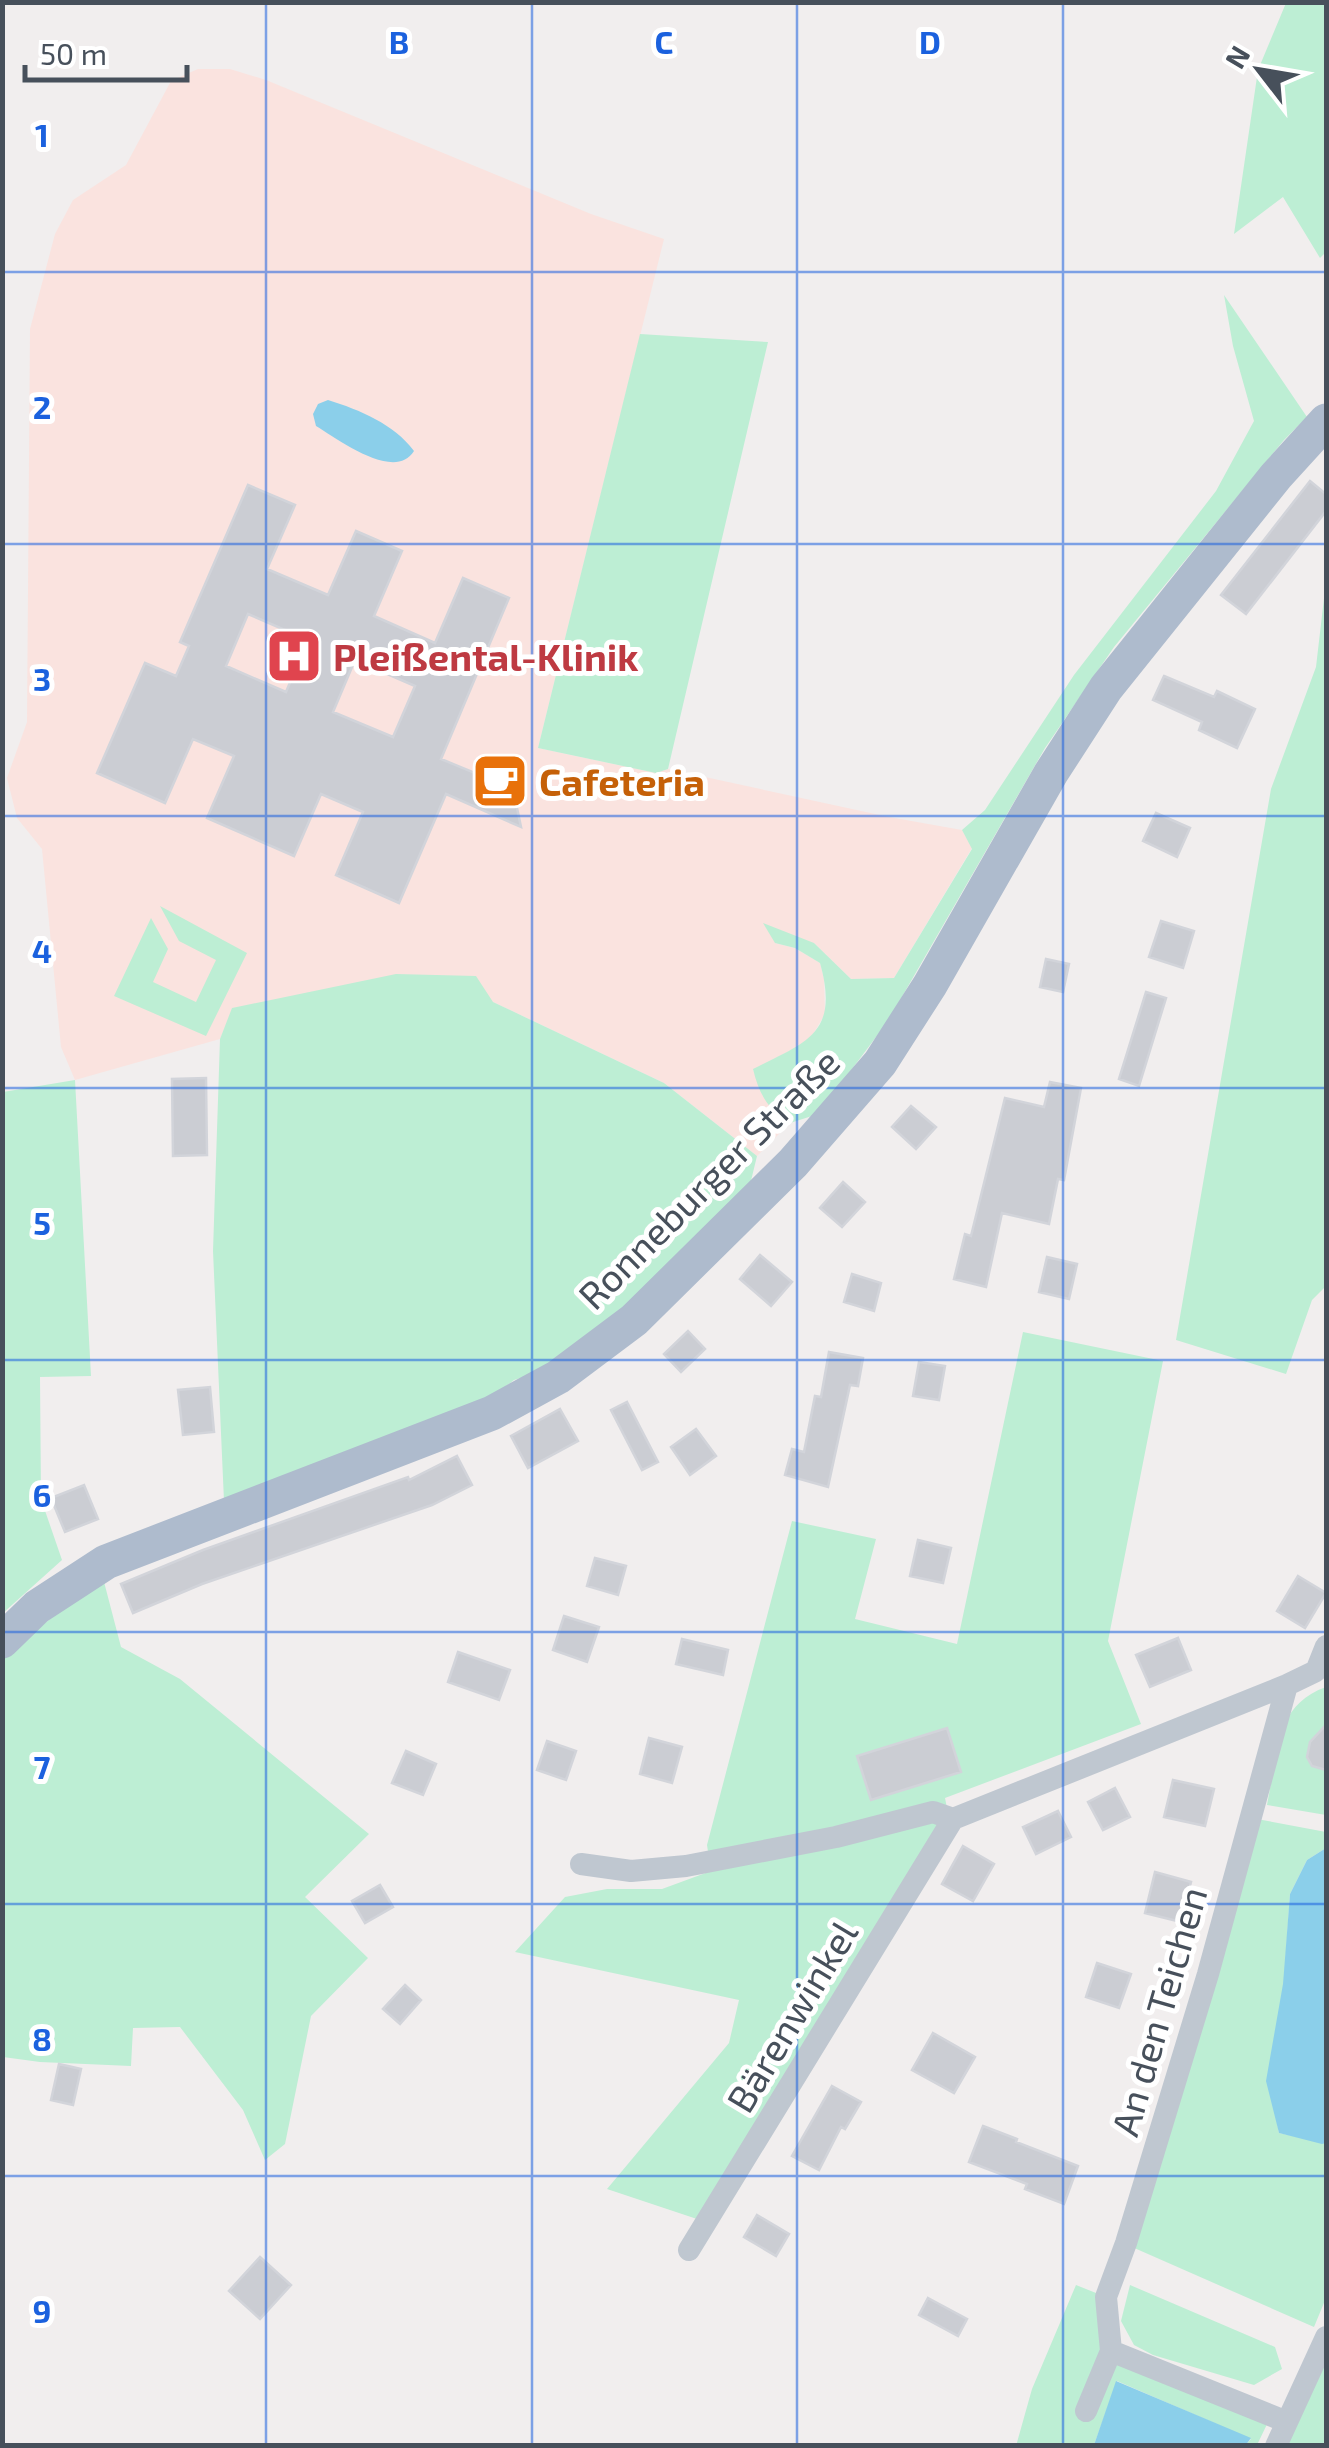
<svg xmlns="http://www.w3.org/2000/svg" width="1329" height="2448" font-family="'Exo 2',sans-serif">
  <rect width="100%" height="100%" fill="#f1eeee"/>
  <!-- medical -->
  <path fill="#fae3df" d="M198 69H230L266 80 591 214 664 239 538 748 656 773 668 769 889 817 962 830 972 848 894 978 851 979 814 943H775L795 948 820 963 824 979 825 1014 809 1041 753 1070 774 1114 790 1123 757 1156 664 1083 493 1002 233 1008 220 1039 75 1080 61 1047 42 849 17 818 7 778 27 722 30 329 55 234 73 200 126 165 171 81Z"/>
  <!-- green -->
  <path fill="#bdeed4" d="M1286 3H1326V252L1320 258 1283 197 1234 234 1258 70Z
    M1224 295 1307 417 1284 440 1114 647 1045 748 888 1021 840 1085 812 1116 790 1123C768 1110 759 1094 753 1069 806 1042 840 1034 820 963L795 948 775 943 763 923 814 943 851 979 894 978 972 849 962 830 985 810 1074 675 1216 491 1254 421 1233 346Z
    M640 334 768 342 668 769 656 773 538 748Z
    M1326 581V1286L1312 1300 1286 1374 1176 1340 1271 789 1316 667Z
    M160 906 247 953 206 1036 114 996 151 918 168 949 153 982 196 1002 216 960 179 941Z
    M396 974 476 976 493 1002 664 1083 757 1156 749 1189 649 1289 544 1371 514 1380 487 1401 224 1501 213 1251 220 1039 232 1008Z
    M75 1080 91 1376 40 1377 41 1499 62 1560 3 1613V1092Z
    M1023 1332 1163 1361 1108 1641 1141 1724 945 1798 948 1813 697 2219 607 2189 729 2043 739 2000 515 1952 565 1897 607 1889H662L711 1871 707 1845 792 1521 876 1539 855 1619 957 1644Z
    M103 1578 121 1647 180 1679 369 1834 305 1897 368 1958 311 2016 285 2144 265 2160 243 2110 180 2027 133 2028 131 2066 40 2062 3 2057V1659L9 1651Z
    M1326 1687V1815L1267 1805C1277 1756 1274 1705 1326 1687Z
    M1257 1819 1326 1832V1848L1307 1860 1290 1894 1275 2112 1279 2133 1326 2143V2298L1314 2327 1132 2247Z
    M1076 2285 1106 2297 1112 2351 1270 2418 1257 2445H1245L1251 2439 1117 2381 1094 2445 1016 2446 1032 2389Z
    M1130 2285 1275 2347 1282 2369 1254 2385 1153 2355 1134 2345 1121 2321Z
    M1326 2359V2445L1287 2446Z"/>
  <!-- water -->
  <path fill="#8bcfea" d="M328 400C360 410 394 424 414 451 395 482 339 440 316 426L313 414 318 404Z
    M1326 1848V2143L1322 2144 1279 2133 1266 2081 1283 1984 1290 1894 1307 1860Z
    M1116 2381 1251 2438 1245 2446 1094 2445Z"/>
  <!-- building -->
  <path fill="#cbcdd3" stroke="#d2d4da" stroke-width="2.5" fill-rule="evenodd" d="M1310 481 1326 494V511L1246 614 1221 595Z
    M248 485 295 505 267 569 328 595 356 531 402 551 374 616 435 643 463 578 509 598 441 759 482 776 509 770 521 827 446 794 399 903 336 875 363 812 321 794 294 856 207 818 234 756 193 739 165 803 97 773 145 663 176 676 189 646 180 642ZM248 614 308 640 286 692 226 666ZM355 660 415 686 393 737 333 712Z
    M1164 676 1214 697 1217 691 1255 709 1237 748 1199 730 1202 722 1153 700Z
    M1156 813 1190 828 1177 857 1143 841Z
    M1161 921 1194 931 1183 968 1149 957Z
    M1046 959 1069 964 1063 992 1040 987Z
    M1146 992 1166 998 1139 1086 1119 1079Z
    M206 1078 207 1155 173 1156 172 1079Z
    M1050 1082 1081 1088 1064 1180 1058 1179 1049 1224 1002 1213 986 1287 954 1279 965 1234 971 1236 1005 1098 1044 1107Z
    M911 1106 936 1127 916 1149 892 1127Z
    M843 1182 865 1202 842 1227 820 1208Z
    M760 1255 792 1282 771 1306 740 1279Z
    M1047 1257 1077 1264 1069 1299 1039 1292Z
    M852 1274 881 1283 874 1311 844 1302Z
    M688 1331 705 1349 681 1372 664 1354Z
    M829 1352 863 1358 858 1386 850 1385 828 1487 785 1475 792 1449 804 1452 815 1396 821 1397Z
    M919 1362 945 1366 939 1400 913 1396Z
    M210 1387 214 1432 183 1435 178 1390Z
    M627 1402 658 1462 642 1470 611 1410Z
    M560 1409 578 1441 528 1468 511 1436Z
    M696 1429 716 1456 690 1475 671 1447Z
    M457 1456 472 1485 432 1505 202 1584 133 1613 121 1584 203 1550 408 1477 409 1480Z
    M84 1485 98 1519 65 1532 51 1498Z
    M918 1540 951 1548 943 1583 910 1576Z
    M595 1558 626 1566 618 1595 587 1586Z
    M1298 1576 1326 1593 1305 1628 1277 1611Z
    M564 1616 599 1627 587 1662 553 1650Z
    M1178 1638 1191 1670 1150 1687 1136 1655Z
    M682 1639 728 1650 723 1675 676 1664Z
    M458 1652 510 1670 499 1700 448 1682Z
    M1326 1725V1770L1312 1766 1307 1757 1310 1742Z
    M947 1728 961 1772 871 1800 857 1756Z
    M649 1738 682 1747 672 1783 640 1774Z
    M547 1741 576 1751 566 1780 537 1770Z
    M406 1751 436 1764 423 1795 392 1783Z
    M1173 1780 1214 1789 1205 1826 1164 1817Z
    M1115 1788 1130 1817 1103 1830 1088 1802Z
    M1058 1811 1071 1837 1036 1854 1023 1827Z
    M963 1846 994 1864 973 1901 942 1884Z
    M1155 1872 1191 1882 1181 1922 1145 1913Z
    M380 1885 393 1907 365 1923 352 1901Z
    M1097 1963 1131 1974 1119 2008 1086 1997Z
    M405 1985 421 2000 400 2024 383 2009Z
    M933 2033 975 2057 954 2093 912 2070Z
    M59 2064 81 2069 73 2105 51 2100Z
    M832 2086 861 2102 845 2129 841 2127 819 2170 792 2156Z
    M983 2126 1017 2139 1016 2142 1078 2166 1064 2204 1025 2189 1027 2184 969 2162Z
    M757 2215 789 2234 776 2256 744 2237Z
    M260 2257 291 2285 260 2319 229 2291Z
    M928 2298 967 2319 958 2336 919 2315Z"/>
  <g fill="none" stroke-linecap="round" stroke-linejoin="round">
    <!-- minor -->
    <path stroke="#bfc7d0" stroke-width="22" d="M581 1864 631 1871 686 1866 836 1837 933 1812 953 1819 1287 1685 1316 1671 1326 1646
      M689 2250 953 1819
      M1111 2351 1287 2422
      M1086 2411 1111 2351 1106 2297 1126 2243 1208 1974 1287 1685
      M1276 2446 1326 2337"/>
    <!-- primary -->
    <path stroke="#aebbcd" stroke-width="35" d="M2 1641 37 1607 106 1562 492 1413 558 1377 634 1320 793 1163 880 1063 930 985 1051 773 1106 688 1276 476 1326 421"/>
  </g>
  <!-- grid -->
  <path fill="none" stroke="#1b61de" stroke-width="2.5" stroke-opacity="0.55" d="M266 2V2446M532 2V2446M797 2V2446M1063 2V2446M2 272H1326M2 544H1326M2 816H1326M2 1088H1326M2 1360H1326M2 1632H1326M2 1904H1326M2 2176H1326"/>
  <!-- icons -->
  <defs>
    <g id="hospital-square" transform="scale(2.875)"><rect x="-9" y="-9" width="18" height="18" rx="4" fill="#e0444e" stroke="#fff"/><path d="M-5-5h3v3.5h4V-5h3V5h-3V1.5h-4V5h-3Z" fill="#fff"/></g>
    <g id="cafe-square" transform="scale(2.875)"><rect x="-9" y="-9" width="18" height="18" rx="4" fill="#e8710a" stroke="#fff"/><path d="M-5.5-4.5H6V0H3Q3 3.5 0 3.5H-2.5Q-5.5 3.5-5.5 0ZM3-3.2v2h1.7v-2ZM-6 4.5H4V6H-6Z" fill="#fff"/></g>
  </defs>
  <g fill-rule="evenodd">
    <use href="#hospital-square" x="294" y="656"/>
    <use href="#cafe-square" x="500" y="781"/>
  </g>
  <g text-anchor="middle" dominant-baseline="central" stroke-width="10" stroke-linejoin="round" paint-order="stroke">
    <!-- health labels -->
    <g font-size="38" font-weight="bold" fill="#be3a42" stroke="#fff" text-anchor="start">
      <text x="333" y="656">Pleißental-Klinik</text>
    </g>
    <!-- food labels -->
    <g font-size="38" font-weight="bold" fill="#c56008" stroke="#fff" text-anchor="start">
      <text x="539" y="781">Cafeteria</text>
    </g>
    <!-- street labels -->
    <g font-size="38" fill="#47505b" stroke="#fff">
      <text transform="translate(708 1178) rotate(-45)">Ronneburger Straße</text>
      <text transform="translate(1158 2011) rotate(-74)">An den Teichen</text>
      <text transform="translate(791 2016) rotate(-59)">Bärenwinkel</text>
    </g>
  </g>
  <g font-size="32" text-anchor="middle" font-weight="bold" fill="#1b61de" stroke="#fff" stroke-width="10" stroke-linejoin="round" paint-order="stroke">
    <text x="399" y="54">B</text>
    <text x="664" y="54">C</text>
    <text x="930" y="54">D</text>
    <text x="42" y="147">1</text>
    <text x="42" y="419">2</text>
    <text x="42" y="691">3</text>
    <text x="42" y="963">4</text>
    <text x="42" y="1235">5</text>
    <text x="42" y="1507">6</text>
    <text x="42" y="1779">7</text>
    <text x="42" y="2051">8</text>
    <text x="42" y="2323">9</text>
  </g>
  <!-- border -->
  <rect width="1329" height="2448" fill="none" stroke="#47505b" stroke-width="10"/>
  <!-- north arrow -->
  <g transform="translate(1259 70) rotate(301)" stroke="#ffffff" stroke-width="8" paint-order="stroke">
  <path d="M0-8L18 38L0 25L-18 38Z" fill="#47505b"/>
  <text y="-15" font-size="28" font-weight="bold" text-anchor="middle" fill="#47505b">N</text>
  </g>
  <!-- scale -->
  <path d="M25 65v15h162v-15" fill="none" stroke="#47505b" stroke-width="5"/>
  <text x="40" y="65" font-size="30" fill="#47505b" stroke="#ffffff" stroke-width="8" paint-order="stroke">50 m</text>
</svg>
